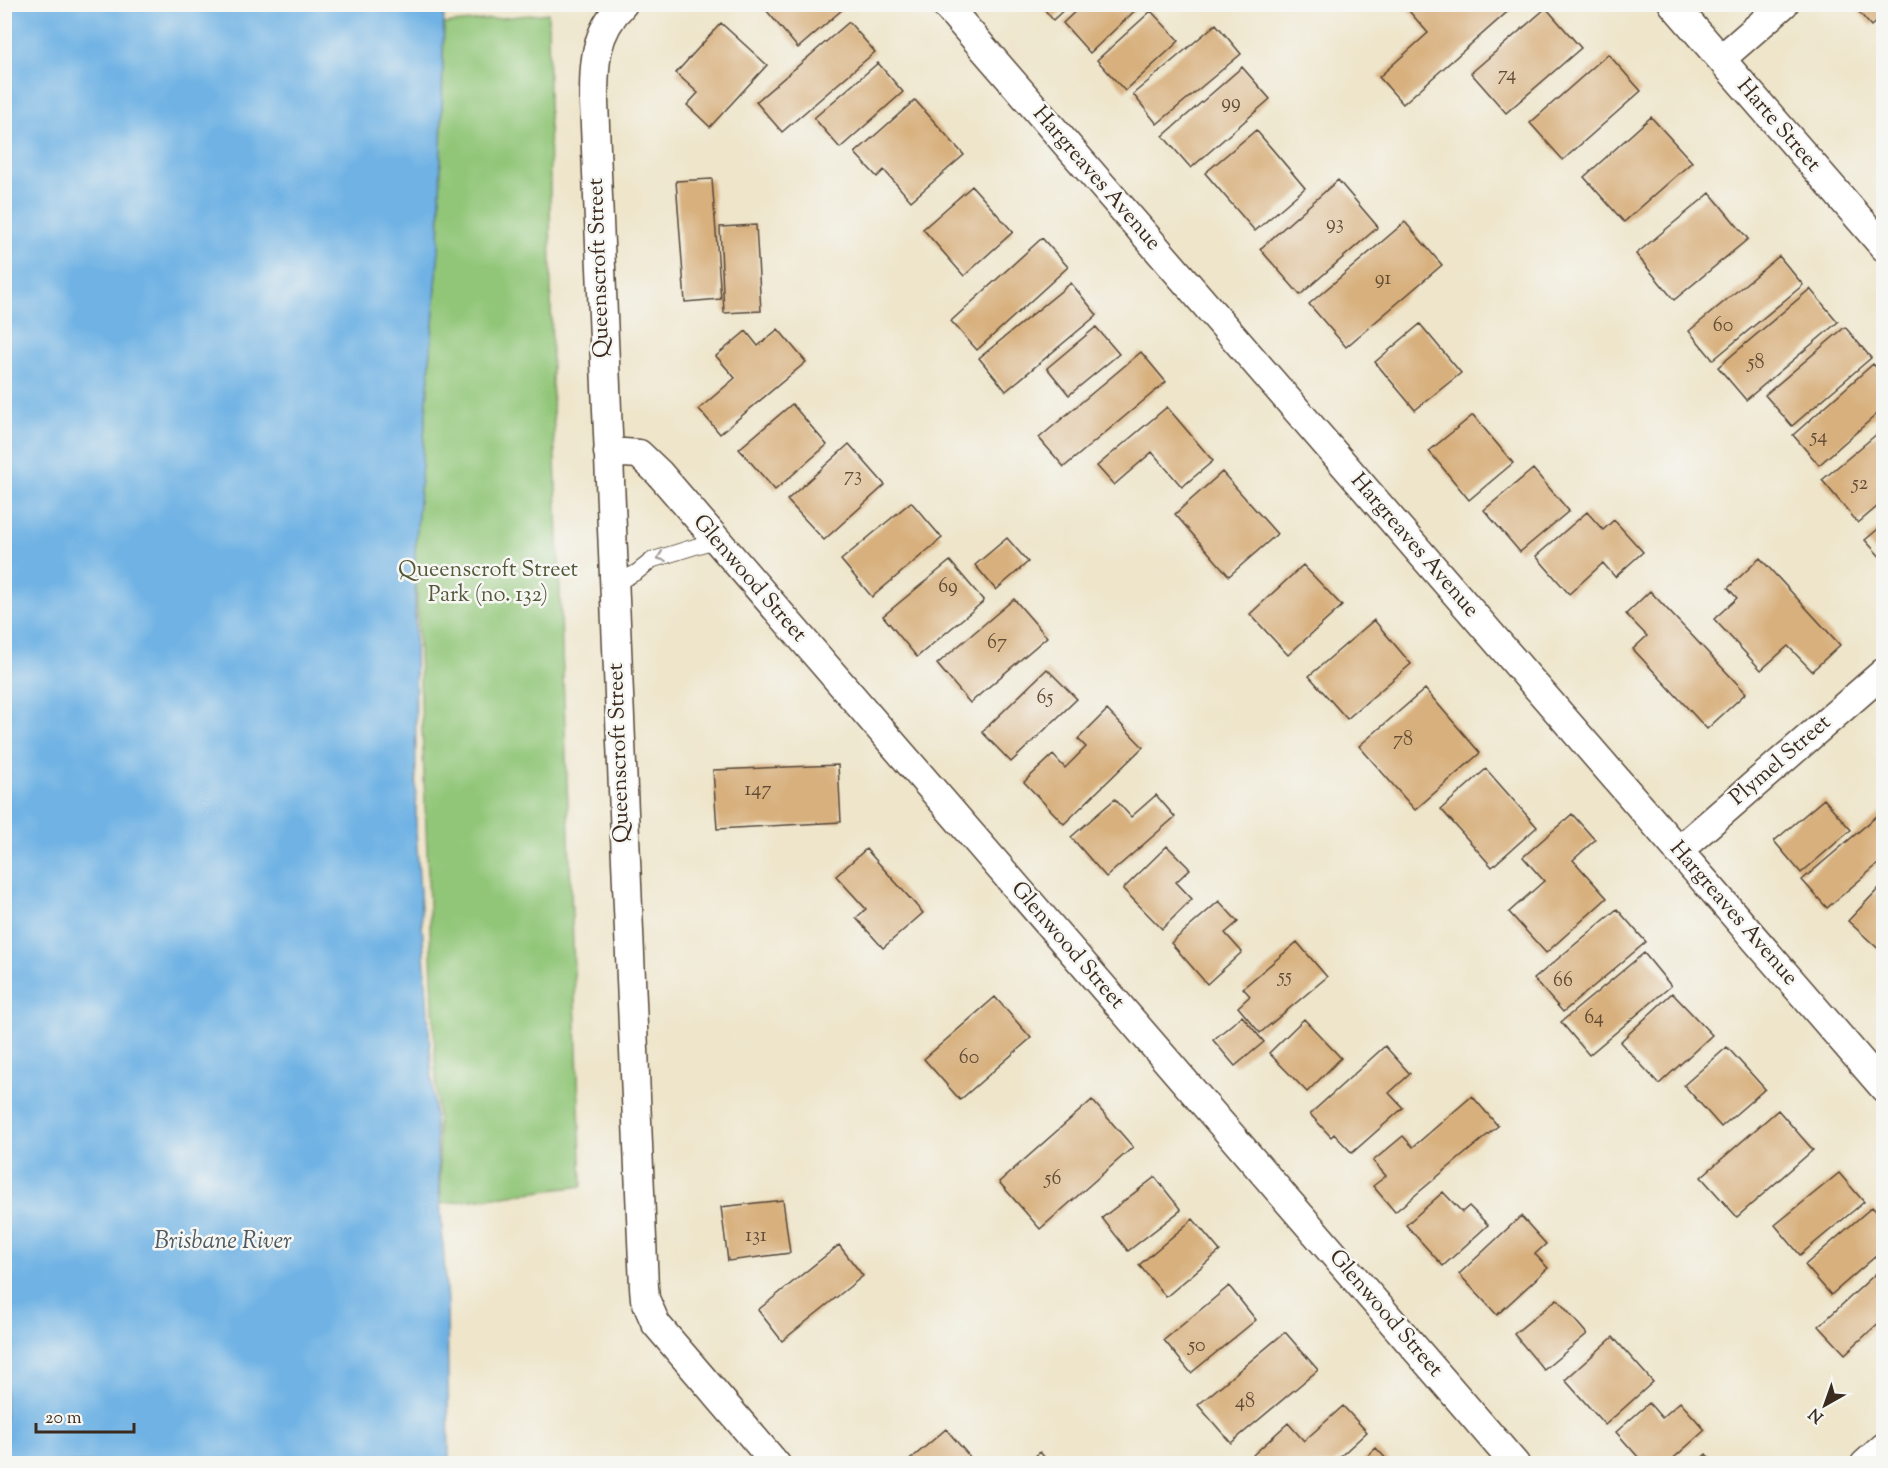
<svg xmlns="http://www.w3.org/2000/svg" width="1888" height="1468" font-family="'Sorts Mill Goudy',serif">
  <rect width="100%" height="100%" fill="#f6f6f2"/>
  <filter id="ink" filterUnits="userSpaceOnUse"><feTurbulence type="fractalNoise" baseFrequency=".0167" numOctaves="2"/><feDisplacementMap in="SourceGraphic" scale="12" xChannelSelector="R" yChannelSelector="G"/><feConvolveMatrix kernelMatrix="1 2 1 2 8 2 1 2 1" color-interpolation-filters="sRGB"/></filter>
  <filter id="wash" filterUnits="userSpaceOnUse"><feTurbulence type="fractalNoise" baseFrequency=".008" numOctaves="4" result="noise"/><feDisplacementMap in="SourceGraphic" scale="24" xChannelSelector="R" yChannelSelector="G"/><feGaussianBlur stdDeviation="1.35" result="paint"/><feColorMatrix in="noise" values="0 0 0 0 0 0 0 0 0 0 0 0 0 0 0 0 0 1.4 0 .05"/><feComposite in="paint" operator="in"/></filter>
  <g filter="url(#wash)">
    <rect width="100%" height="100%" fill="#eee5ca"/>
    <!-- green -->
    <path fill="#91c678" stroke="#66784b" stroke-width="1.5" d="M548 13 552 378 582 1186 441 1204 415 552 439 248 444 24Z"/>
    <!-- water -->
    <path fill="#6fb2e4" stroke="#556e81" stroke-width="1.5" d="M5 4 444 5 439 248 415 552 416 832 447 1304 449 1463H5Z"/>
    <g id="blocks">
      <!-- building -->
      <path fill="#d8b07e" d="M761 4H839L843 9 798 48Z
        M1040 4H1070L1053 20Z
        M1083 4H1142L1090 53 1063 23Z
        M1403 4H1513L1514 6 1403 104 1379 77 1428 33Z
        M1852 4H1884V15L1871 26Z
        M1546 8 1581 48 1506 113 1471 73Z
        M1151 11 1179 41 1125 91 1097 60Z
        M849 22 875 52 782 132 756 102Z
        M721 23 767 65 710 127 687 105 698 93 676 73Z
        M1216 24 1241 54 1157 124 1133 94Z
        M1608 54 1641 91 1563 160 1530 123Z
        M878 63 903 92 840 148 814 118Z
        M1242 67 1270 99 1191 168 1163 136Z
        M915 100 964 155 911 201 884 170 877 177 855 153Z
        M1651 117 1692 162 1624 222 1584 177Z
        M1256 130 1305 188 1255 231 1205 173Z
        M712 179 721 299 685 302 676 181Z
        M1338 180 1378 227 1300 295 1260 249Z
        M972 186 1013 232 964 276 923 229Z
        M1710 193 1748 239 1674 300 1636 254Z
        M1405 222 1442 265 1346 347 1309 304Z
        M756 225 761 311 724 313 720 227Z
        M1042 238 1068 267 977 350 951 321Z
        M1779 256 1803 285 1713 360 1689 331Z
        M1071 283 1097 315 1006 391 979 358Z
        M1810 289 1838 322 1746 400 1718 367Z
        M1420 324 1461 373 1415 410 1375 362Z
        M1096 327 1119 354 1069 395 1047 368Z
        M1845 327 1871 358 1792 426 1765 395Z
        M778 329 806 362 720 434 699 409 735 378 716 356 746 331 758 346Z
        M1141 352 1166 382 1064 467 1039 438Z
        M1873 364 1884 376V408L1819 465 1793 435Z
        M792 404 827 445 775 490 739 449Z
        M1167 407 1213 461 1182 487 1152 452 1114 485 1097 466Z
        M1473 415 1513 463 1469 500 1429 451Z
        M1884 428V501L1858 523 1822 480Z
        M849 444 885 485 824 540 787 500Z
        M1533 469 1569 511 1520 552 1484 510Z
        M1222 472 1277 534 1229 576 1175 514Z
        M911 502 942 538 872 597 841 560Z
        M1587 512 1603 530 1614 520 1643 552 1615 577 1603 563 1569 594 1536 556Z
        M1884 524V561L1865 540Z
        M1007 538 1028 562 996 590 975 565Z
        M1760 558 1840 645 1812 671 1788 646 1761 670 1714 619 1737 598 1728 588Z
        M950 561 984 601 917 657 883 616Z
        M1303 565 1342 606 1288 655 1250 614Z
        M1650 591 1746 693 1707 729 1633 649 1647 636 1626 614Z
        M1014 599 1047 637 970 703 937 664Z
        M1374 620 1411 664 1347 719 1309 676Z
        M1047 669 1077 699 1011 762 982 732Z
        M1425 689 1480 753 1415 810 1359 746Z
        M1107 710 1143 747 1064 824 1024 782 1053 755 1065 768 1086 747 1078 739Z
        M838 765 841 822 717 829 713 770Z
        M1486 769 1537 827 1492 867 1441 809Z
        M1156 795 1175 817 1106 877 1071 837 1115 799 1131 817Z
        M1824 799 1851 830 1801 873 1774 841Z
        M1884 810V859L1827 908 1802 880Z
        M1572 814 1595 840 1573 860 1607 898 1546 953 1509 912 1544 881 1523 857Z
        M1167 846 1190 869 1176 882 1192 899 1162 929 1123 889Z
        M866 849 923 913 883 948 856 918 866 909 836 876Z
        M1884 883V954L1848 921Z
        M1219 901 1238 922 1225 933 1242 952 1207 984 1171 943Z
        M1617 909 1646 942 1563 1012 1534 979Z
        M1297 942 1327 977 1260 1033 1238 1007 1250 996 1243 988Z
        M1644 953 1671 986 1589 1055 1561 1022Z
        M1672 993 1712 1035 1659 1084 1620 1042Z
        M995 997 1031 1038 960 1100 924 1059Z
        M1242 1016 1264 1042 1235 1066 1213 1040Z
        M1304 1019 1341 1058 1307 1092 1269 1053Z
        M1385 1046 1410 1074 1389 1093 1403 1108 1352 1153 1334 1134 1331 1137 1310 1114Z
        M1727 1047 1765 1089 1721 1127 1684 1085Z
        M1472 1096 1498 1126 1395 1212 1373 1186 1386 1176 1373 1161 1403 1136 1413 1147Z
        M1092 1100 1133 1147 1040 1229 999 1182Z
        M1778 1110 1813 1150 1737 1217 1701 1177Z
        M1839 1173 1864 1202 1800 1255 1775 1225Z
        M1155 1177 1181 1210 1128 1251 1102 1218Z
        M1443 1192 1462 1212 1469 1206 1488 1225 1443 1266 1406 1225Z
        M783 1200 790 1253 728 1261 721 1207Z
        M1872 1207 1884 1220V1249L1831 1295 1805 1265Z
        M1521 1216 1546 1244 1535 1254 1548 1268 1497 1315 1459 1274Z
        M1193 1219 1220 1251 1166 1297 1139 1265Z
        M839 1245 863 1276 782 1341 758 1310Z
        M1884 1266V1318L1845 1354 1819 1326Z
        M1229 1286 1256 1320 1191 1373 1164 1340Z
        M1557 1299 1587 1334 1544 1370 1514 1334Z
        M1285 1332 1318 1370 1231 1443 1198 1405Z
        M1613 1337 1653 1382 1605 1425 1565 1380Z
        M1680 1402 1705 1430 1667 1464H1633L1639 1458 1616 1432 1649 1403 1662 1418Z
        M1343 1406 1367 1432 1332 1464H1260L1253 1455 1288 1423 1304 1441Z
        M946 1429 976 1464H905Z
        M1376 1448 1391 1464H1359Z
        M1040 1452 1050 1464H1026Z
        M1706 1454 1715 1464H1695Z"/>
    </g>
  </g>
  <g filter="url(#ink)">
    <use href="#blocks" fill-opacity="0" stroke="#564638" stroke-width="1.5"/>
    <g fill="none" stroke-linecap="round" stroke-linejoin="round">
      <!-- lane casing -->
      <g stroke="#564638" stroke-width="17">
        <path id="lane" d="M613 585 637 572 652 560 716 540"/>
      </g>
      <!-- street casing -->
      <g stroke="#564638" stroke-width="31">
        <path id="street" d="M623 4C594 33 594 64 594 102L644 1287 645 1299 656 1324 776 1464
          M945 4 1884 1088
          M1673 4 1884 247
          M1721 59 1784 4
          M608 452 639 454 659 473 1515 1464
          M1678 851 1884 672
          M1865 1464 1884 1447"/>
      </g>
      <!-- lane -->
      <use href="#lane" stroke="#fff" stroke-width="15"/>
      <!-- street -->
      <use href="#street" stroke="#fff" stroke-width="28"/>
    </g>
    <!-- one-way arrows -->
    <defs><path id="oneway-chevron" d="M-2-3.5L2.5 0L-2 3.5" fill="none" stroke-width="1.6" stroke-linecap="round" stroke-linejoin="round" transform="scale(1.5)"/></defs>
    <use stroke="#a79f9a" href="#oneway-chevron" transform="translate(661 557) rotate(160)"/>
  </g>
  <g text-anchor="middle" dominant-baseline="central" stroke-width="5" stroke-linejoin="round" paint-order="stroke">
    <!-- number labels -->
    <g font-size="20" fill="#624c36">
      <text x="1507" y="75">74</text>
      <text x="1231" y="103">99</text>
      <text x="1335" y="224">93</text>
      <text x="1383" y="279">91</text>
      <text x="1723" y="326">60</text>
      <text x="1756" y="363">58</text>
      <text x="1819" y="437">54</text>
      <text x="853" y="476">73</text>
      <text x="1860" y="484">52</text>
      <text x="948" y="587">69</text>
      <text x="997" y="643">67</text>
      <text x="1045" y="698">65</text>
      <text x="1403" y="740">78</text>
      <text x="758" y="790">147</text>
      <text x="1285" y="977">55</text>
      <text x="1563" y="981">66</text>
      <text x="1594" y="1018">64</text>
      <text x="969" y="1058">60</text>
      <text x="1053" y="1179">56</text>
      <text x="756" y="1236">131</text>
      <text x="1197" y="1346">50</text>
      <text x="1245" y="1402">48</text>
    </g>
    <!-- street labels -->
    <g font-size="22" fill="#3b2a1e" stroke="#f6f6f2">
      <text transform="translate(1778 126) rotate(49)">Harte Street</text>
      <text transform="translate(1096 179) rotate(49)">Hargreaves Avenue</text>
      <text transform="translate(600 268) rotate(-92)">Queenscroft Street</text>
      <text transform="translate(1414 546) rotate(49)">Hargreaves Avenue</text>
      <text transform="translate(749 579) rotate(49)">Glenwood Street</text>
      <text transform="translate(620 753) rotate(-92)">Queenscroft Street</text>
      <text transform="translate(1781 761) rotate(-41)">Plymel Street</text>
      <text transform="translate(1733 914) rotate(49)">Hargreaves Avenue</text>
      <text transform="translate(1067 946) rotate(49)">Glenwood Street</text>
      <text transform="translate(1385 1314) rotate(49)">Glenwood Street</text>
    </g>
    <!-- park labels -->
    <g font-size="22" fill="#555939" stroke="#f6f6f2">
      <text x="488" y="571">Queenscroft Street<tspan x="488" dy="25">Park (no. 132)</tspan></text>
    </g>
    <!-- water labels -->
    <g font-size="24" font-style="italic" fill="#4d5a63" stroke="#f6f6f2">
      <text x="223" y="1242">Brisbane River</text>
    </g>
  </g>
  <!-- margin -->
  <rect width="1888" height="1468" fill="none" stroke="#f6f6f2" stroke-width="24"/>
  <!-- north arrow -->
  <g transform="translate(1825 1405) rotate(220)" stroke="#f6f6f2" stroke-width="4.5" paint-order="stroke">
  <path d="M0-4.5L10 22L0 15L-10 22Z" fill="#3b2a1e"/>
  <text y="-9" font-size="16" font-weight="bold" text-anchor="middle" fill="#3b2a1e">N</text>
  </g>
  <!-- scale -->
  <path d="M36 1423v9h98v-9" fill="none" stroke="#3b2a1e" stroke-width="3"/>
  <text x="45" y="1423" font-size="18" fill="#3b2a1e" stroke="#f6f6f2" stroke-width="4.5" paint-order="stroke">20 m</text>
</svg>
